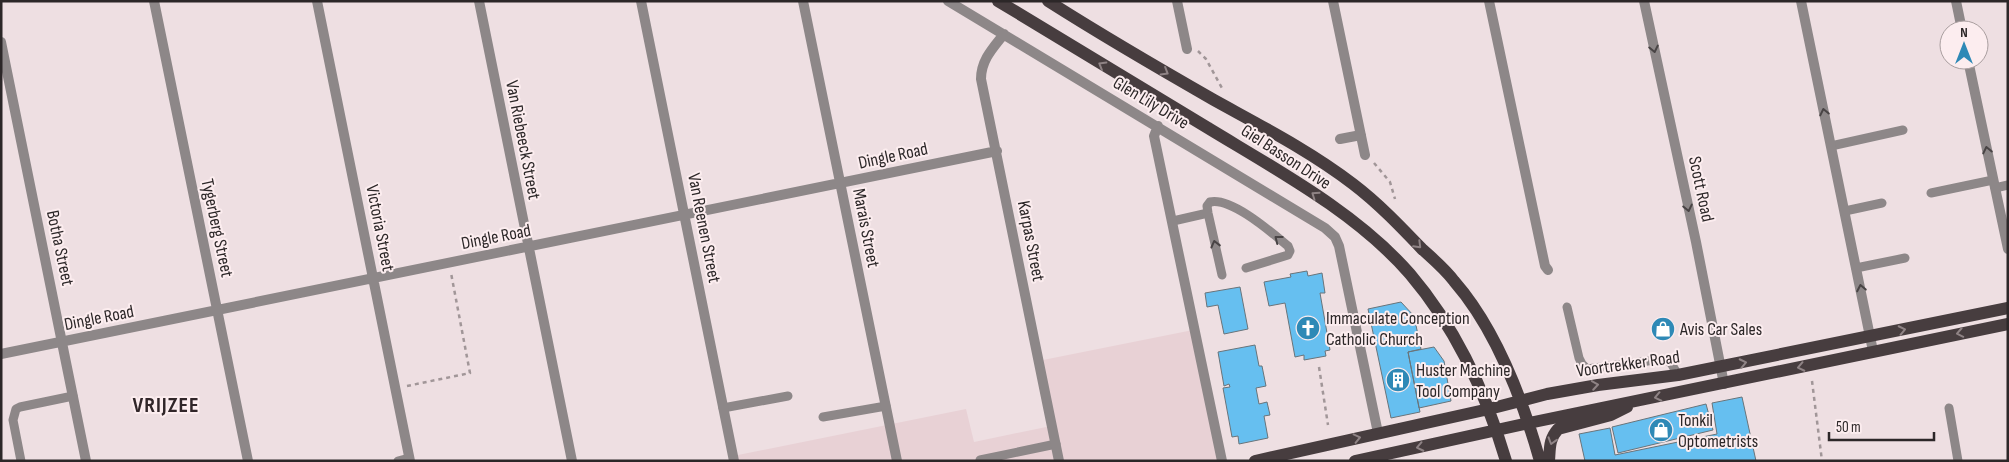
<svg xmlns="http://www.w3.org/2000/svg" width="2009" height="462" font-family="'Sofia Sans Condensed',sans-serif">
  <rect width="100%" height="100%" fill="#eedfe2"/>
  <!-- built -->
  <path fill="#e8d1d5" d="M1193 330 1221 461H733V456L966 409 974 442 1051 426 1038 361Z"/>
  <!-- building -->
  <path fill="#66bff0" stroke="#69747a" d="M1307 271 1308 276 1322 273 1325 293H1320L1330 350 1325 351 1326 356 1304 360V355L1295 357 1285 303 1269 306 1264 282 1291 277 1290 274Z
    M1240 287 1248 329 1224 334 1218 305 1207 307 1205 293Z
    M1401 302 1414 316 1421 349 1408 352 1420 412 1391 418 1368 309Z
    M1255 345 1259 366H1262L1266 386 1256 388 1259 404 1267 402 1270 415 1264 416 1268 438 1239 444 1238 436 1232 437 1223 388 1230 387 1229 384 1224 386 1218 352Z
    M1434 347 1444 361 1451 401 1419 408 1408 352Z
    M1742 397 1756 461H1585L1579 434 1610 428 1615 455 1717 434 1712 403Z
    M1706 404 1713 430 1618 453 1612 427Z"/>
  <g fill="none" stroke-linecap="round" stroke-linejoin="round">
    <!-- path -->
    <path stroke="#a19698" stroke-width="2.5" stroke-dasharray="4 4" stroke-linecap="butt" d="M1198 51 1206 59 1223 90
      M1374 163 1390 182 1395 199
      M1319 367 1328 425
      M1812 381 1822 461
      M407 386 470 373 451 273"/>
    <!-- lane -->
    <path stroke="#8d8788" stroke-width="9" d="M1831 146 1903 130
      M1995 188 2008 185
      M1931 193 1993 180
      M1845 211 1882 203
      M1173 221 1208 213
      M1856 268 1905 258
      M1222 275 1208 213 1207 206 1210 202C1231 197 1271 232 1288 246L1290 251 1288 255 1246 268
      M1567 307 1579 358 1582 364 1587 369 1663 359 1671 363 1678 375
      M723 408 788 396
      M1949 408 1958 461
      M823 417 886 406
      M980 460 1056 444
      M21 461 13 420 16 409 20 407 73 396
      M398 461 409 458"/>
    <!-- street -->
    <path stroke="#8d8788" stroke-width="10" d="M154 1 248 461
      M317 1 410 461
      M479 1 572 461
      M641 1 734 461
      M803 1 897 461
      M948 1 1325 228 1335 237 1339 246 1378 433
      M1177 1 1187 49
      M1333 1 1365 155
      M1489 1 1545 266 1548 270
      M1644 1 1696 242 1724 384
      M1801 1 1873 351
      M1956 1 1962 30
      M1004 34C993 48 981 60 981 79L1059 461
      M1 42 86 461
      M1968 60 2008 249
      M1158 126 1154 136 1222 461
      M1340 139 1361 135
      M1 354 997 151"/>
    <!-- primary -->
    <path stroke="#473d3f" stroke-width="12" d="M998 1C1068 44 1138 86 1208 128 1277 170 1357 213 1410 274 1456 328 1486 393 1506 461
      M1048 1C1103 36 1158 68 1214 100 1261 126 1310 151 1353 184 1378 203 1400 226 1422 249 1433 259 1445 269 1454 281 1496 329 1523 401 1540 461
      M1255 461 1489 409 1547 394 1598 385 1678 375 2008 308
      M1355 461 1529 423 2008 324
      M1549 461C1550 448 1549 439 1558 429L1611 415 1627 407"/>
  </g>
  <!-- one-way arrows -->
  <defs><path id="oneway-chevron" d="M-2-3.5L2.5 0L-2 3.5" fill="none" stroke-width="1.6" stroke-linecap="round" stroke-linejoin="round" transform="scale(1.25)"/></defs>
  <g stroke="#494445">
    <use href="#oneway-chevron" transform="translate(1654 49) rotate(78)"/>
    <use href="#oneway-chevron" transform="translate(1824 112) rotate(-102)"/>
    <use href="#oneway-chevron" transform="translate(1987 150) rotate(-102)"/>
    <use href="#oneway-chevron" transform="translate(1688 208) rotate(78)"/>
    <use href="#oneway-chevron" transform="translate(1278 239) rotate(-142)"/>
    <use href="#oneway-chevron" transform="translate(1215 244) rotate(-104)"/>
    <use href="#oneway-chevron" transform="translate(1861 288) rotate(-101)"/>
  </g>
  <g stroke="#8f8385">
    <use href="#oneway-chevron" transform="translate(1102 65) rotate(-149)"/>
    <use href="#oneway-chevron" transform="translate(1165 72) rotate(31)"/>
    <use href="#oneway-chevron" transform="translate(1315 195) rotate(-145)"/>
    <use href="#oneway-chevron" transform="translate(1418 245) rotate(45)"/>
    <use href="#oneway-chevron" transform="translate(1902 330) rotate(-12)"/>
    <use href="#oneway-chevron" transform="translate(1960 333) rotate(169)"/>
    <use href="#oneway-chevron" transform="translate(1743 363) rotate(-12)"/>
    <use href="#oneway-chevron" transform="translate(1801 367) rotate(168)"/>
    <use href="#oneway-chevron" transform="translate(1595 385) rotate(-9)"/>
    <use href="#oneway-chevron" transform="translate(1658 397) rotate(168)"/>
    <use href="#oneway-chevron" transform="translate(1357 438) rotate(-13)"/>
    <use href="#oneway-chevron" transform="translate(1552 441) rotate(107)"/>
    <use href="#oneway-chevron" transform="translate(1420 447) rotate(168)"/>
  </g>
  <!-- icons -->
  <defs>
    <g id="church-disc" transform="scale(1.25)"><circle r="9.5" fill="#2e89b6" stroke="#fcedef"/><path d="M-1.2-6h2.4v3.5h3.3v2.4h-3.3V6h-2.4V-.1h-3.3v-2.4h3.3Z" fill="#fff"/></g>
    <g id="shop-disc" transform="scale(1.25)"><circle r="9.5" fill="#2e89b6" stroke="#fcedef"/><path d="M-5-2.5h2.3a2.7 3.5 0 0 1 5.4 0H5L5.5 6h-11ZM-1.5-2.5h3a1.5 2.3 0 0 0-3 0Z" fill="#fff"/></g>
    <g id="building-disc" transform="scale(1.25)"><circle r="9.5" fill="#2e89b6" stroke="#fcedef"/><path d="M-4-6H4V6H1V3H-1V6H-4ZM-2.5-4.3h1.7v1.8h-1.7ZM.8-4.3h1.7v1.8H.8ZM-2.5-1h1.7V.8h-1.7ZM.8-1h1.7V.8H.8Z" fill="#fff"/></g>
  </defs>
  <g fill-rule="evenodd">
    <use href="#church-disc" x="1308" y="328"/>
    <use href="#shop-disc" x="1663" y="329"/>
    <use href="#building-disc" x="1398" y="380"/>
    <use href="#shop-disc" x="1661" y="430"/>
  </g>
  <g text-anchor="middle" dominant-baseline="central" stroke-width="4" stroke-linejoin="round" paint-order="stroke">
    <!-- street labels -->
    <g font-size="18" fill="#2c2728" stroke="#fcedef">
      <text transform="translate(1151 103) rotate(31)">Glen Lily Drive</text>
      <text transform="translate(523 140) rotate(79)">Van Riebeeck Street</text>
      <text transform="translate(893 156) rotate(-12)">Dingle Road</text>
      <text transform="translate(1286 157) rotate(33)">Giel Basson Drive</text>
      <text transform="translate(1701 189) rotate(78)">Scott Road</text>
      <text transform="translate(217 228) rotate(78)">Tygerberg Street</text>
      <text transform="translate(380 228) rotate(79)">Victoria Street</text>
      <text transform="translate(704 228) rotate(79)">Van Reenen Street</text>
      <text transform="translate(866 228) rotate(79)">Marais Street</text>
      <text transform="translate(496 237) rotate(-11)">Dingle Road</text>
      <text transform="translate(1031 241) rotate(79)">Karpas Street</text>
      <text transform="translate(60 248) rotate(78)">Botha Street</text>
      <text transform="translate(99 318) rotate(-11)">Dingle Road</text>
      <text transform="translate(1628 364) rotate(-8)">Voortrekker Road</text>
    </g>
    <!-- poi labels -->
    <g font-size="18" fill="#2c2728" stroke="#fcedef" text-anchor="start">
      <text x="1326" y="318">Immaculate Conception<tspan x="1326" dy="21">Catholic Church</tspan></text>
      <text x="1680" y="329">Avis Car Sales</text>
      <text x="1416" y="370">Huster Machine<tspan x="1416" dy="21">Tool Company</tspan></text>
      <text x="1678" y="420">Tonkil<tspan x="1678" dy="21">Optometrists</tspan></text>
    </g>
    <!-- district labels -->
    <g font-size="22" font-weight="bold" letter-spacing="1" fill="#312629" stroke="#fcedef">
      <text x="166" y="405">VRIJZEE</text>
    </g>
  </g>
  <!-- border -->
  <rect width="2009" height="462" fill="none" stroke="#2c2728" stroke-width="5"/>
  <!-- north arrow -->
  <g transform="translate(1964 45)"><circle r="24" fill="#fcedef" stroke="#a99e9f"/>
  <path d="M0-4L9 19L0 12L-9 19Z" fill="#2e89b6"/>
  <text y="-8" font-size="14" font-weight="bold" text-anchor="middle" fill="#2c2728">N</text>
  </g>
  <!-- scale -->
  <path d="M1829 432v8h105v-8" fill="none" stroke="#2c2728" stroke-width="2.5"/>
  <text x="1836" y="432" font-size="15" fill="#2c2728" stroke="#fcedef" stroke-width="4" paint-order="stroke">50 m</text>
</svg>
